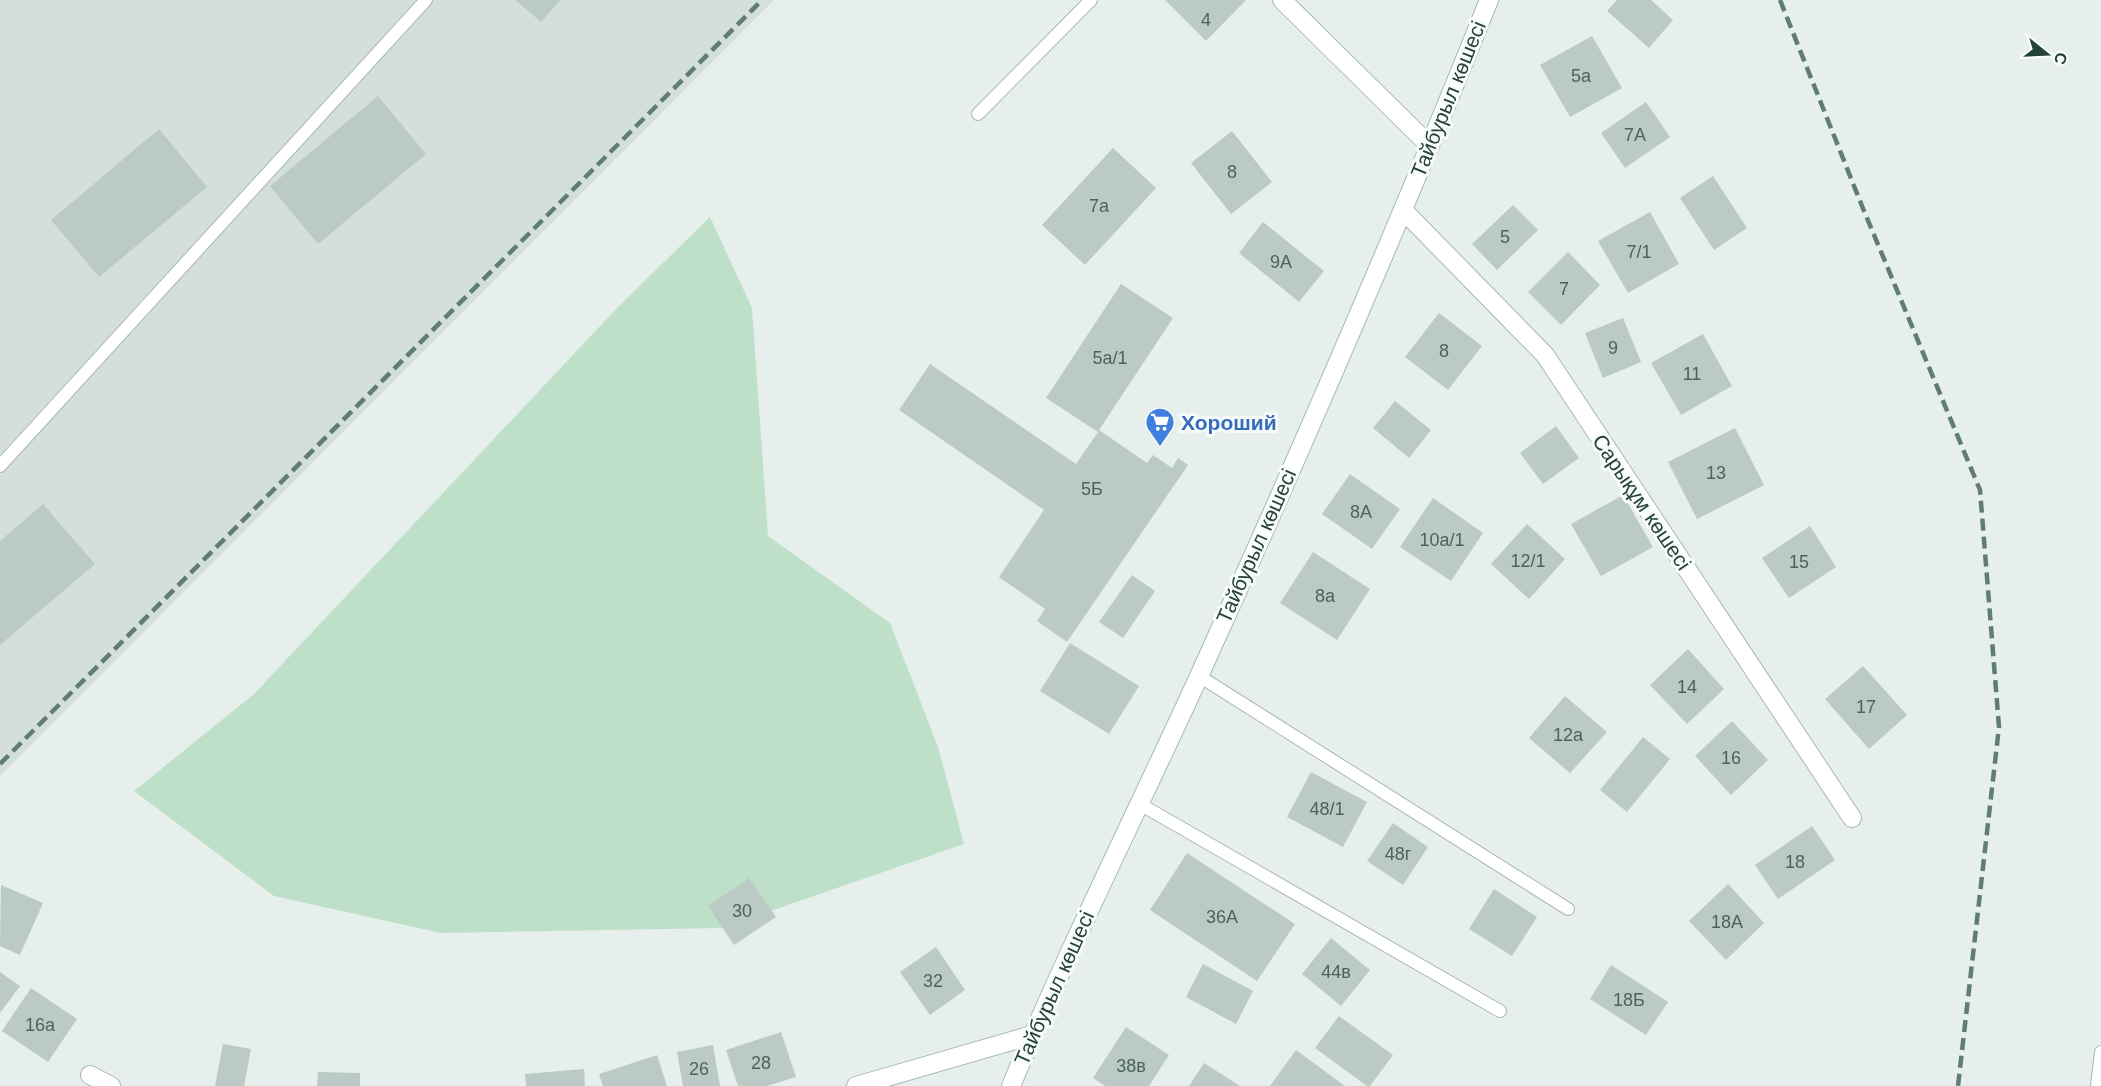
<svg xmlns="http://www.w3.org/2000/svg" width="2101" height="1086" font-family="Arial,sans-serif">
  <rect width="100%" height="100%" fill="#e6efeb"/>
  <!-- built -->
  <path fill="#d4dfda" d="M0 0H774L0 776Z"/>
  <!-- green -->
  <path fill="#bfe0c8" d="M710 217 752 308 768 536 890 623 938 747 964 844 722 928 441 933 274 896 134 791 254 694 617 308Z"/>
  <!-- building -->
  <path fill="#bbcac4" d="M515 0H560L541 22Z
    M1165 0H1246L1206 41Z
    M1617 0H1651L1673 20 1649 48 1607 11Z
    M1592 36 1622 88 1570 117 1540 65Z
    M378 96 426 154 318 244 270 186Z
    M1646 102 1670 137 1625 168 1601 133Z
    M159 129 207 187 99 277 51 220Z
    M1232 131 1272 182 1231 214 1191 163Z
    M1113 148 1156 188 1085 265 1042 225Z
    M1713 176 1747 228 1714 250 1680 198Z
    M1513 205 1538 230 1497 270 1472 244Z
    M1650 212 1679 264 1628 293 1598 241Z
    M1263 222 1324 271 1299 302 1239 253Z
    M1568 252 1600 285 1561 325 1528 292Z
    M1121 284 1173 318 1099 430 1147 463 1153 455 1172 468 1178 458 1188 465 1067 642 1037 621 1045 609 999 577 1044 510 899 410 930 364 1076 464 1098 432 1046 398Z
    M1439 313 1482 346 1448 390 1405 357Z
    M1623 318 1641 362 1603 378 1585 333Z
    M1703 334 1732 386 1681 415 1651 363Z
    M1395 401 1431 430 1409 458 1373 428Z
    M1556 426 1579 458 1543 484 1520 453Z
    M1735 428 1764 485 1697 519 1668 462Z
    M1350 474 1400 509 1372 549 1322 514Z
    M1623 495 1653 547 1601 576 1571 524Z
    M1433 498 1483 533 1451 581 1400 547Z
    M43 504 95 564 0 645V541Z
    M1527 524 1565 559 1529 599 1491 564Z
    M1810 526 1836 567 1789 598 1762 558Z
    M1313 552 1370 589 1337 640 1280 603Z
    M1132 575 1155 591 1123 638 1099 622Z
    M1070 643 1139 686 1109 734 1040 691Z
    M1688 649 1724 689 1687 724 1650 685Z
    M1863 666 1907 715 1869 749 1825 699Z
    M1565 696 1607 732 1570 773 1529 738Z
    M1732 721 1768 760 1731 795 1695 756Z
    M1643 737 1670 759 1627 812 1600 790Z
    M1311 772 1367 802 1343 847 1287 817Z
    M1393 823 1428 847 1403 885 1367 861Z
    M1812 826 1835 860 1778 899 1755 865Z
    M1187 853 1295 924 1257 981 1150 910Z
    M749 878 776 917 734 945 708 906Z
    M1728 884 1764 923 1726 960 1689 921Z
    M1 885 43 903 20 955 0 946Z
    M1494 889 1537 917 1512 956 1469 929Z
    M1331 938 1370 970 1341 1006 1302 974Z
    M936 947 965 990 930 1015 900 972Z
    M1203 964 1253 991 1236 1024 1186 997Z
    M1611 965 1668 1002 1646 1035 1590 999Z
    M0 972 20 986 0 1013Z
    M31 988 77 1019 48 1062 2 1031Z
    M1339 1016 1393 1055 1370 1086H1367L1315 1048Z
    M1126 1027 1169 1055 1149 1086H1105L1093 1078Z
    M781 1032 796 1077 767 1086H738L726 1050Z
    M223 1044 251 1049 244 1086H215Z
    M713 1045 720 1086H683L677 1052Z
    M1296 1050 1345 1086H1270Z
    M657 1055 667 1086H603L599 1074Z
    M1204 1063 1240 1086H1189Z
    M584 1069 585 1086H526L525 1074Z
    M318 1072 360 1073V1086H317Z"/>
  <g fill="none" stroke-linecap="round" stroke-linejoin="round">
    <!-- service casing -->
    <g stroke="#a8b8b2" stroke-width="14">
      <path id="service" d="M978 114 1091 0
        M0 466 426 0
        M1199 676 1568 909
        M1138 803 1500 1011
        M2097 1086 2101 1052"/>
    </g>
    <!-- minor casing -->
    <g stroke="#a8b8b2" stroke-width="20">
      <path id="minor" d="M1282 0 1430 146
        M1403 210 1545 355 1852 818
        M90 1075 111 1086
        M856 1086 1032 1035"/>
    </g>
    <!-- secondary casing -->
    <g stroke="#a4bbb3" stroke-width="20">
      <path id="secondary" d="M1011 1086C1069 947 1137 812 1200 674 1301 451 1398 227 1489 0"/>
    </g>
    <!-- service -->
    <use href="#service" stroke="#fff" stroke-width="12"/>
    <!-- minor -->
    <use href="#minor" stroke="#fff" stroke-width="18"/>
    <!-- secondary -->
    <use href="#secondary" stroke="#fff" stroke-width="18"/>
    <!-- rail -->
    <path stroke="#5f7d75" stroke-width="4.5" stroke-dasharray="12 6" stroke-linecap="butt" d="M1780 0 1862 206 1980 490 1999 727 1958 1086
      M0 764 762 0"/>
  </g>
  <!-- icons -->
  <defs>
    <g id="supermarket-pin" transform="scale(1.5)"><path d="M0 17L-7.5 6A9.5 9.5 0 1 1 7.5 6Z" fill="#3f7fe0" stroke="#f7fbf9"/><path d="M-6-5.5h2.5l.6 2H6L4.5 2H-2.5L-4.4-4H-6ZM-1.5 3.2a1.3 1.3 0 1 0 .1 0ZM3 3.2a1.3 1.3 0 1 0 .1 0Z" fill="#fff"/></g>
  </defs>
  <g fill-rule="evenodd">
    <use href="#supermarket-pin" x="1160" y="422"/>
  </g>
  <g text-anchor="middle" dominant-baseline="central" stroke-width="6" stroke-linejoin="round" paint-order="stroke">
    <!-- number labels -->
    <g font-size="18" fill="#4a645c">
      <text x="1206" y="20">4</text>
      <text x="1581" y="76">5а</text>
      <text x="1635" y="135">7А</text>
      <text x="1232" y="172">8</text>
      <text x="1099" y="206">7а</text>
      <text x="1505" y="237">5</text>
      <text x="1639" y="252">7/1</text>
      <text x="1281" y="262">9А</text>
      <text x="1564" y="289">7</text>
      <text x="1613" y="348">9</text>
      <text x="1444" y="351">8</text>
      <text x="1110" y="358">5а/1</text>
      <text x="1692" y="374">11</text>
      <text x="1716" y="473">13</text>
      <text x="1092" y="489">5Б</text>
      <text x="1361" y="512">8А</text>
      <text x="1442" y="540">10а/1</text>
      <text x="1528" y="561">12/1</text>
      <text x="1799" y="562">15</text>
      <text x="1325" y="596">8а</text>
      <text x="1687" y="687">14</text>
      <text x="1866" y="707">17</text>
      <text x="1568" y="735">12а</text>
      <text x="1731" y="758">16</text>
      <text x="1327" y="809">48/1</text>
      <text x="1398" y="854">48г</text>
      <text x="1795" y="862">18</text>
      <text x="742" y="911">30</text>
      <text x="1222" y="917">36А</text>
      <text x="1727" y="922">18А</text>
      <text x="1336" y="972">44в</text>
      <text x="933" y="981">32</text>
      <text x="1629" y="1000">18Б</text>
      <text x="40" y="1025">16а</text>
      <text x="761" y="1063">28</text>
      <text x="1131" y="1066">38в</text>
      <text x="699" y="1069">26</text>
    </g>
    <!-- street labels -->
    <g font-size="21" fill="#24423a" stroke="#f7fbf9">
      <text transform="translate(1448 99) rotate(-68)">Тайбурыл көшесі</text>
      <text transform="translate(1642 502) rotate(56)">Сарықұм көшесі</text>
      <text transform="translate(1256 546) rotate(-66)">Тайбурыл көшесі</text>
      <text transform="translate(1054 988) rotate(-66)">Тайбурыл көшесі</text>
    </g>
    <!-- shop labels -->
    <g font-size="21" font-weight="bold" fill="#366cbe" stroke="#f7fbf9" text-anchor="start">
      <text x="1181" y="422">Хороший</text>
    </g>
  </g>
  <!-- north arrow -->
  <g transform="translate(2047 54) rotate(108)" stroke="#f7fbf9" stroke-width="4.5" paint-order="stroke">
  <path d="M0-4.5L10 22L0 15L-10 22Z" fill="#24423a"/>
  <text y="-9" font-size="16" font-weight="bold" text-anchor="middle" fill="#24423a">С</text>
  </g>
</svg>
